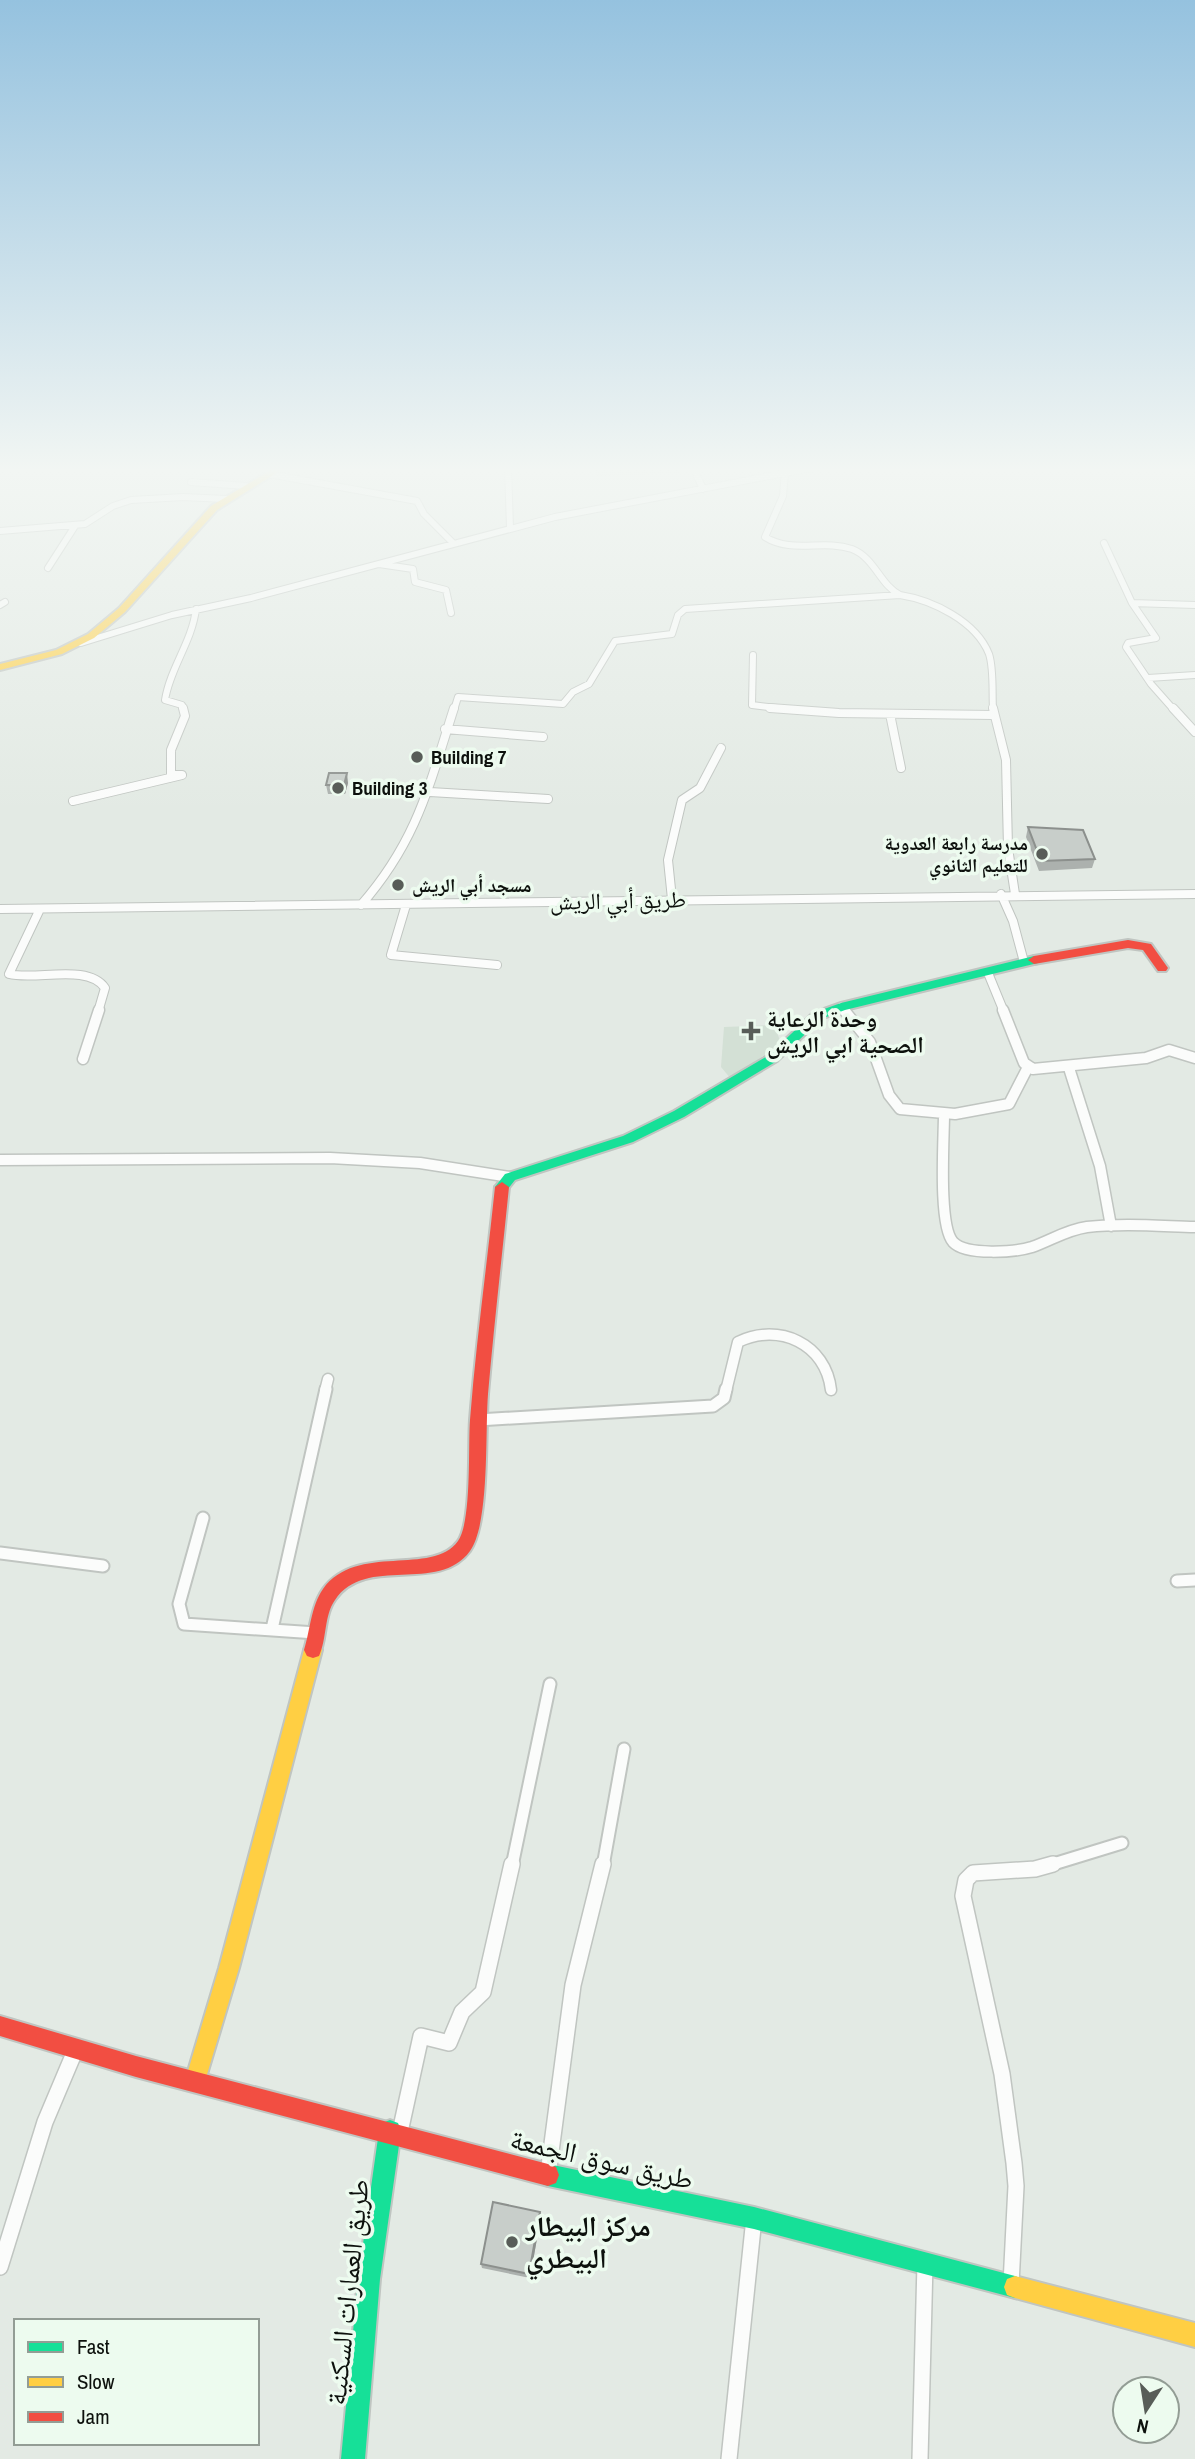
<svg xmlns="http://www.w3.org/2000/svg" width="1195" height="2459" font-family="'Archivo Narrow','Noto Naskh Arabic',sans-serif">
  <rect width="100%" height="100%" fill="#e3eae4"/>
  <!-- built -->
  <path fill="#d3e0d5" d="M774 1025 781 1043 731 1079 721 1067 724 1027Z"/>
  <!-- green -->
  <path fill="#d6dbcb" d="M595 467H678L681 473 597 476Z"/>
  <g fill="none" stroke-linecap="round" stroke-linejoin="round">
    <!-- street-far4 casing -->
    <g stroke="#c0c5c1" stroke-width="8">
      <path id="street-far4" d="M508 467 510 528
        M693 467 703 489
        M785 472 783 496 765 537C792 554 823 539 852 549 875 558 880 585 900 595
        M269 474 417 501 424 514 452 542
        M191 482 246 486
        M0 531 85 524 113 506 131 500 183 497 226 499
        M1104 543 1132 603 1195 605
        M379 564 413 569 415 582 446 590 451 613
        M48 568 75 526
        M1132 603 1156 638 1128 643 1126 647 1151 684 1174 710
        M0 605 5 602
        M81 643 172 615 251 598 555 517 816 467
        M753 655 752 705 794 710
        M1148 678 1195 675
        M183 710 182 705 165 700C170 668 192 642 196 609
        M454 710 458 697 563 704 573 692 589 684 615 641 672 634 678 615 685 609 900 595C932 600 976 621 989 654 994 669 992 693 993 710"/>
    </g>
    <!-- street-far3 casing -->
    <g stroke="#c0c5c1" stroke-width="10">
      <path id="street-far3" d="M770 708 839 713 993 715
        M993 708 1006 760 1008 848 1015 894
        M1173 708 1195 732
        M890 714 901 768
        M445 729 543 737
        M430 792 548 799
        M73 801 182 775H171V750L185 716 183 708
        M1001 894 1013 921 1024 962
        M672 899 668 860 682 800 700 788 721 748
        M361 905C417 841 429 786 454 708
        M406 905 391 955 497 965
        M0 909 1195 894
        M40 909 9 974C35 981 88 963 105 988L98 1012
        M988 973 1004 1012
        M841 1007 845 1012"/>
    </g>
    <!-- street-far2 casing -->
    <g stroke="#c0c5c1" stroke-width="13">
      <path id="street-far2" d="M844 1010 870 1042 889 1095 900 1109 955 1114 1009 1104 1028 1067
        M1003 1010 1024 1063 1033 1069 1146 1058 1169 1050 1195 1058
        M83 1059 99 1010
        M1069 1068 1100 1166 1111 1226
        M944 1114C944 1139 938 1225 953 1242 966 1256 1016 1252 1032 1247 1052 1240 1066 1230 1087 1227 1123 1223 1159 1226 1195 1227
        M0 1160 330 1158 420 1163 510 1177
        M325 1391 328 1379
        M726 1391 738 1342C779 1322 826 1344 831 1390"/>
    </g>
    <!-- street-far1 casing -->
    <g stroke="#c0c5c1" stroke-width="15">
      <path id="street-far1" d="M478 1420 713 1406 724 1398 726 1389
        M203 1518 179 1604 184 1624 316 1633
        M0 1553 103 1566
        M1177 1581 1195 1580
        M272 1629 326 1389
        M512 1866 550 1684
        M603 1866 624 1749
        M1047 1866 1122 1843"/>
    </g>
    <!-- street casing -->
    <g stroke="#c0c5c1" stroke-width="18">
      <path id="street" d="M400 2132 421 2036 449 2043 462 2012 483 1992 512 1864
        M548 2174 573 1985 603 1864
        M0 2267 45 2122 75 2051
        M1011 2284 1016 2186 1014 2163 1002 2074 963 1896 966 1880 973 1873 1035 1869 1053 1864
        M729 2459 754 2218
        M920 2459 925 2263"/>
    </g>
    <!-- fast casing -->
    <g stroke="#c0c5c1" stroke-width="4">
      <path id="fast" d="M1034 956 1038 957V963L845 1010 821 1019 777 1061 684 1117 633 1142 515 1180 507 1190H497L495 1187 505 1174 623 1136 674 1111 769 1055 813 1013 841 1003Z
        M390 2120 398 2123 401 2131 380 2279 365 2459H341L358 2279 379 2131 382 2123Z
        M548 2164 754 2207 1015 2276 1023 2279 1026 2287 1023 2295 1015 2298 754 2229 548 2186 540 2183 537 2175 540 2167Z"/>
    </g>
    <!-- slow casing -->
    <g stroke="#c0c5c1" stroke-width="4">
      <path id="slow" d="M276 467H286L217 510 125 612 94 638 62 654 0 670V664L56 650 88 634 119 608 211 506Z
        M313 1642 319 1644 322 1650 239 1968 205 2081 202 2088 195 2091 188 2088 185 2081 219 1968 304 1650 307 1644Z
        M1015 2276 1195 2323V2347L1015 2298 1007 2295 1004 2287 1007 2279Z"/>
    </g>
    <!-- jam casing -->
    <g stroke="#c0c5c1" stroke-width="4">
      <path id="jam" d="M1128 940 1151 944 1168 968 1166 971H1158L1143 950 1128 948 1034 964 1028 960 1034 956Z
        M502 1182 509 1187C502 1256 494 1325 488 1394 485 1431 490 1523 470 1551 438 1595 366 1554 335 1600 324 1615 327 1639 319 1656L313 1658 307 1656 304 1650C310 1631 311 1606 323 1589 357 1542 432 1577 458 1541 472 1521 468 1446 470 1420 476 1342 487 1265 495 1187Z
        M0 2016 136 2056 548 2164 556 2167 559 2175 556 2183 548 2186 136 2077 0 2036Z"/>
    </g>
    <!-- street-far4 -->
    <use href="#street-far4" stroke="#fbfcfb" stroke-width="6"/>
    <!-- street-far3 -->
    <use href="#street-far3" stroke="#fbfcfb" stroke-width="8"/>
    <!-- street-far2 -->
    <use href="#street-far2" stroke="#fbfcfb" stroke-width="10"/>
    <!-- street-far1 -->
    <use href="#street-far1" stroke="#fbfcfb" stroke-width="11"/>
    <!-- street -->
    <use href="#street" stroke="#fbfcfb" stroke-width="15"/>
    <!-- fast -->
    <use href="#fast" fill="#16e098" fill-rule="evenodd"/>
    <!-- slow -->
    <use href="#slow" fill="#ffcf43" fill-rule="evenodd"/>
    <!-- jam -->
    <use href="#jam" fill="#f24e42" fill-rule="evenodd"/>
  </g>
  <!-- wall -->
  <path fill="#acb1ae" d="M348 783 345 794H328L326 785Z
    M1028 827 1095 859 1092 868 1039 871 1026 837Z
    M540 2212 541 2216 530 2278 482 2268 481 2264Z"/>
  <!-- shaded-wall -->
  <path fill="#8c908d" d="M347 773 348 783 345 794 344 785Z
    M540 2212 541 2216 530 2278 529 2274Z"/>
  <!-- building -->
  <path fill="#c8ceca" stroke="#8c908d" stroke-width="2" d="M329 773H347L344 785H326Z
    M1028 827 1083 830 1095 859 1041 861Z
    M493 2202 540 2212 529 2274 481 2264Z"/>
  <!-- sky -->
  <linearGradient id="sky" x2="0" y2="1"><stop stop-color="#95c2df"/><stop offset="0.58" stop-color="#f2f6f3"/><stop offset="1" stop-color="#f2f6f3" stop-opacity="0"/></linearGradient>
  <rect width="1195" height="811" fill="url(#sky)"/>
  <!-- markers -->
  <g fill="#585d58" stroke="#edfbef" stroke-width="2.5">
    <circle cx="417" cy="757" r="7"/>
    <circle cx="338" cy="788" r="7"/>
    <circle cx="1042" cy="854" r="7"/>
    <circle cx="398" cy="885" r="7"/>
    <path d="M747.5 1020.5h7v7h7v7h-7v7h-7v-7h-7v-7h7z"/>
    <circle cx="512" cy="2242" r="7"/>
  </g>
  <g text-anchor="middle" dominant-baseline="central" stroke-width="7" stroke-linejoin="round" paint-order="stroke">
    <!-- far-poi labels -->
    <g font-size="19" font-weight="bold" fill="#0d110d" stroke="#edfbef" text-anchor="start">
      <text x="431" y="757">Building 7</text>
      <text x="352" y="788">Building 3</text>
      <text x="1028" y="843" text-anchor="end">مدرسة رابعة العدوية<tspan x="1028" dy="22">للتعليم الثانوي</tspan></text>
      <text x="412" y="885">مسجد أبي الريش</text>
    </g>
    <!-- street labels -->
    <g font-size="23" fill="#0d110d" stroke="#edfbef">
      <text transform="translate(618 900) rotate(-1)">طريق أبي الريش</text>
    </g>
    <!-- poi labels -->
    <g font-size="23" font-weight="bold" fill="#0d110d" stroke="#edfbef" text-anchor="start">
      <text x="767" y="1018">وحدة الرعاية<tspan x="767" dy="26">الصحية ابي الريش</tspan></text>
    </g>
    <!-- near-street labels -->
    <g font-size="28" fill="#0d110d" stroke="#edfbef">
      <text transform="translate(602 2159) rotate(13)">طريق سوق الجمعة</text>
      <text transform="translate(347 2292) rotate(-84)">طريق العمارات السكنية</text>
    </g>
    <!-- near-poi labels -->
    <g font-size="28" font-weight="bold" fill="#0d110d" stroke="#edfbef" text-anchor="start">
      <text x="526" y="2226">مركز البيطار<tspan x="526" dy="32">البيطري</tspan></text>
    </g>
  </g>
  <!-- legend -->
  <rect x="14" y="2319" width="245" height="126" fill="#edfbef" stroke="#939d95" stroke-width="2"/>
  <rect x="28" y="2342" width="35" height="10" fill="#16e098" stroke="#939d95" stroke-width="2"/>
  <text x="77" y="2354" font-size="21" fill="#0d110d">Fast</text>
  <rect x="28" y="2377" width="35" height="10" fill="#ffcf43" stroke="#939d95" stroke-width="2"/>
  <text x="77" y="2389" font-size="21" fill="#0d110d">Slow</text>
  <rect x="28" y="2412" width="35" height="10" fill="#f24e42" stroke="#939d95" stroke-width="2"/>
  <text x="77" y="2424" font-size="21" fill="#0d110d">Jam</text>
  <!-- north arrow -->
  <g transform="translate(1146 2410) rotate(192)"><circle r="33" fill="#edfbef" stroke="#939d95" stroke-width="2"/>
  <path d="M0-5L12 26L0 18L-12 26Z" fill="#585d58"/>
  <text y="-10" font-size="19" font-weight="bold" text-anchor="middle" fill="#0d110d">N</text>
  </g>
</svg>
